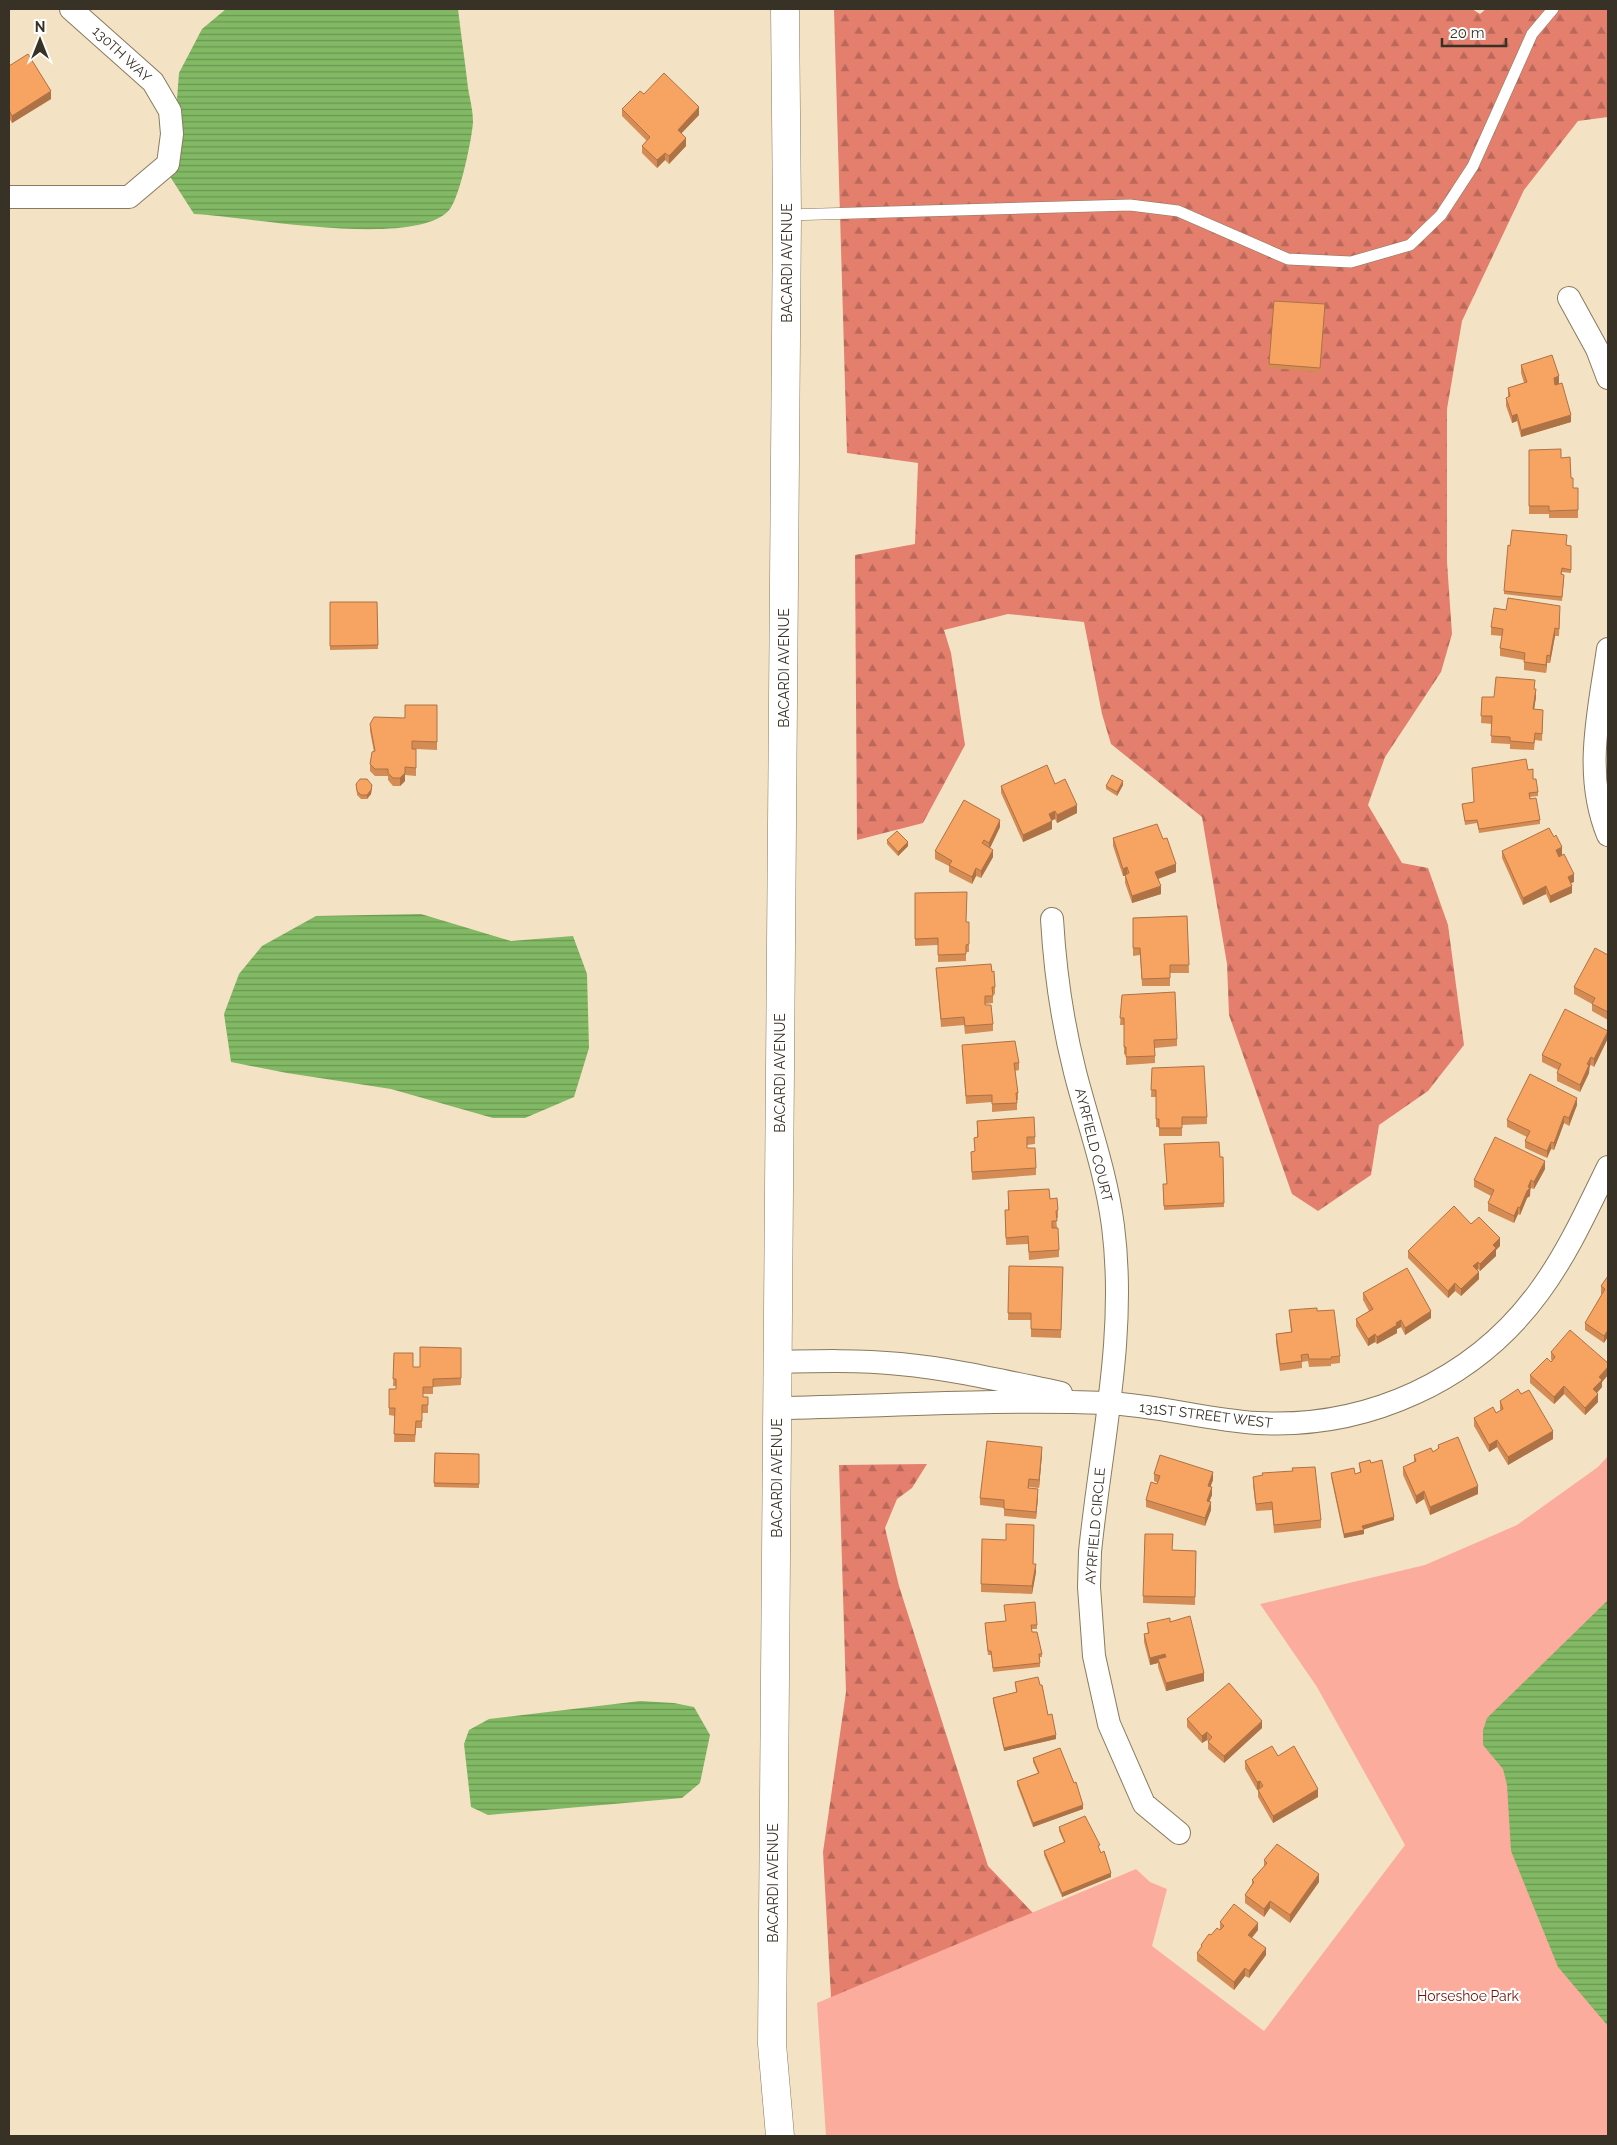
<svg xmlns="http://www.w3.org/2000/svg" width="1617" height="2145" font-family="Raleway,sans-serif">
  <defs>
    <pattern id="forest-firs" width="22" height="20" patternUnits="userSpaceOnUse" patternTransform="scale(1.25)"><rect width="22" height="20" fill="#e47e6d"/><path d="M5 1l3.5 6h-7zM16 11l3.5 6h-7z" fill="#ba6859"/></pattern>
    <pattern id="water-rules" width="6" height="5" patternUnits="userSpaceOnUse" patternTransform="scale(1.25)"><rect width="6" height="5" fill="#82b964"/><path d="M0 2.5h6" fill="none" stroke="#6b9752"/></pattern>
  </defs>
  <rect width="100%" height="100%" fill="#f3e3c4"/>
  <!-- forest -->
  <path fill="url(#forest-firs)" d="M834 9H1472L1480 14 1486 9H1608V117L1578 121 1524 190 1462 321 1447 409V562L1452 634 1441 672 1385 757 1368 805 1402 863 1428 868 1448 925 1464 1045 1428 1091 1379 1125 1371 1175 1318 1211 1292 1194 1229 1015 1227 964 1202 817 1111 744 1102 714 1084 622 1008 614 944 630 951 653 965 745 923 823 857 840 855 555 915 544 918 463 847 453Z
    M927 1464 912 1488 897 1499 885 1528 899 1586 988 1866 1032 1912 1055 1928 854 2136 831 1997 823 1852 846 1692 839 1465Z"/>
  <!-- park -->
  <path fill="#fcac9d" d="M1608 1456V2136H826L817 2003 1136 1869 1150 1882 1167 1889 1152 1946 1264 2031 1405 1845 1317 1687 1260 1604 1425 1565 1517 1525 1598 1467Z"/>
  <!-- water -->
  <path fill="url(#water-rules)" d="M226 9H458C461 35 465 61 468 88 470 99 473 111 473 122 472 139 460 196 450 209 418 250 245 216 194 214L171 178 179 73 202 29Z
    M421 914 511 941 573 936 587 974 589 1048 574 1097 525 1118H493L391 1089 287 1073 231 1062 224 1014 239 974 262 946 316 916Z
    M1608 1600V2026L1558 1967 1511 1851 1507 1785 1503 1769 1483 1745V1730L1487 1718Z
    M640 1701 674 1703 694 1707 710 1735 700 1783 682 1798 488 1815 471 1807 464 1744 469 1730 489 1719Z"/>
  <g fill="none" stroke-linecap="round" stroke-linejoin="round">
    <!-- service casing -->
    <g stroke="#897a5e" stroke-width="12">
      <path id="service" d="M787 215 1130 205 1178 211 1288 259 1351 262 1410 245 1441 215 1473 166 1532 34 1553 9"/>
    </g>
    <!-- minor casing -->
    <g stroke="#897a5e" stroke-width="24">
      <path id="minor" d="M9 197H129L168 164 172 134 170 111 153 82 71 9
        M1569 298 1597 349 1608 378
        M1608 649C1599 712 1583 774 1608 835
        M1052 919C1055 971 1062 1021 1075 1072 1088 1123 1106 1172 1113 1226 1127 1335 1101 1443 1090 1552L1089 1587 1094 1656 1109 1724 1144 1804 1179 1833
        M778 1362C818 1361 859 1360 900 1364 954 1369 1008 1382 1061 1393
        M777 1408C887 1406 997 1399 1106 1403 1157 1405 1207 1420 1257 1423 1367 1429 1474 1381 1539 1292 1567 1254 1587 1210 1608 1167"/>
    </g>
    <!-- tertiary casing -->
    <g stroke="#897a5e" stroke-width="29">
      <path id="tertiary" d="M780 2136 772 2044 787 215 785 9"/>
    </g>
    <!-- service -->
    <use href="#service" stroke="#fff" stroke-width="11"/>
    <!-- minor -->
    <use href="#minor" stroke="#fff" stroke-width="22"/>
    <!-- tertiary -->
    <use href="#tertiary" stroke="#fff" stroke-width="28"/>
  </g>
  <!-- wall -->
  <path fill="#d48c54" d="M9 66 51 99 12 123 9 118Z
    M644 94 699 115 681 133 686 146 669 164 665 160 657 168 642 153V146L647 141 622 116V109Z
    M1325 308 1320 372 1269 368V364Z
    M1521 365 1559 384 1571 422 1521 437 1517 421 1512 423 1506 406V398L1508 397V388L1524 383 1521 373Z
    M1529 450 1561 458 1571 478 1573 488H1578V518H1549V514H1529Z
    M1567 545 1571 546V573L1562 572V574L1564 578 1562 601 1504 594V591Z
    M330 602H377L378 649 330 650Z
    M1506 610 1560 614 1559 636H1555L1550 663H1547L1546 673 1524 670V660L1500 656V648L1502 636 1491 635V627Z
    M1535 689 1536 697 1534 709 1543 717 1542 741 1535 740 1534 750 1510 749V744L1491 743 1492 724 1481 723 1482 697H1494Z
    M437 705V750L416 749V776L405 775V781L400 786H393L388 780V776H375L370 771V764L374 752 370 731V724L405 718Z
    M1528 770 1533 779 1538 792V796L1530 797 1540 820V824L1479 833 1477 823 1465 825 1462 804 1474 802Z
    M356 784 372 788 371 794 367 799H361L357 795Z
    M1055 784 1077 813 1057 823 1055 819 1051 820 1052 829 1023 842 1001 793V786Z
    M1123 785 1117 796 1106 789V786Z
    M1000 827 990 848 993 857 981 878 976 876 972 884 949 872V866L935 859V851Z
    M1113 838 1163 839 1176 872 1158 879 1161 894 1132 903 1125 883V876H1123L1113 846Z
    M887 840 908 846 898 856 887 844Z
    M1502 851 1562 855 1559 856 1574 882 1571 883 1572 893 1550 903 1546 894 1523 905 1502 858Z
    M915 893 966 922 969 944V952H966V961L938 962V945L915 946Z
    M1187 916 1189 973H1170V986H1142L1140 955 1133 956V918Z
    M1608 955V1020L1592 1011V1004L1574 994V987Z
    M936 968 992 972 995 987V994L993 995V1003L985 1004 993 1024V1031L965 1034 964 1025 941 1027Z
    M1122 995 1177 1039V1046L1155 1048V1063L1126 1065V1055L1124 1054V1025H1120Z
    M1608 1038 1594 1067 1591 1065 1589 1067V1073L1580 1092 1557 1081V1073L1558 1070 1542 1062V1055Z
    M962 1045 1019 1063V1070L1015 1071 1018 1093V1100H1017V1110L992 1112V1102L966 1104Z
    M1152 1068 1207 1117V1124L1182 1125V1136H1159V1127H1156V1097H1151Z
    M1577 1105 1569 1126 1564 1123 1554 1150 1551 1149 1547 1158 1525 1148V1141L1527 1137 1507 1127V1120Z
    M977 1121 1035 1137V1144L1027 1145V1148L1036 1168V1175L972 1180 971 1152 975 1151 974 1138 977 1137Z
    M1220 1157H1223L1224 1207 1164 1210 1163 1184H1166Z
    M1545 1169 1534 1189 1531 1188 1530 1190V1196L1527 1198 1520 1215 1518 1214 1514 1223 1488 1211V1203L1491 1196 1474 1187V1180Z
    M1008 1191 1050 1199 1058 1210V1218H1056L1057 1228 1059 1250V1257L1029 1260 1028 1244 1006 1245 1005 1210H1008Z
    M1471 1224 1500 1246 1496 1250V1256L1480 1271 1478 1269 1477 1270 1479 1279 1461 1296 1455 1291 1448 1298 1408 1258V1251Z
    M1009 1266 1063 1267 1061 1338 1031 1337V1320H1008Z
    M1608 1276 1604 1343 1585 1330V1323L1602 1294H1601V1286Z
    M1363 1293 1431 1318 1405 1335 1401 1327 1397 1329V1333L1377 1344 1375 1342 1368 1346 1356 1326V1319L1369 1311 1363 1300Z
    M1289 1310 1317 1311 1340 1356V1363L1331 1364V1366L1309 1367 1308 1361 1302 1362V1368L1280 1371 1276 1342V1334L1291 1332Z
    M461 1348V1385L433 1387V1394H423V1397H428V1413H422V1428H416L415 1442H394L395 1416 389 1415V1389H396V1386H393L394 1353 413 1367H420Z
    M1551 1352 1608 1363V1375L1602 1382V1387L1597 1393 1598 1402 1585 1415 1564 1394 1554 1404 1530 1383V1375L1552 1361 1551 1359Z
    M1500 1401 1553 1439 1508 1465 1497 1447 1489 1452 1474 1426V1418L1496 1413 1501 1411 1500 1409Z
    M1438 1445 1478 1494 1430 1515 1424 1499 1416 1504 1403 1475V1467L1414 1462V1455L1433 1452 1438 1449Z
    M435 1453 479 1454V1488L434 1487Z
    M1042 1454 1039 1488 1029 1487V1488L1038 1497 1036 1519 1004 1516V1508L980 1505V1498Z
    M1359 1463H1371L1394 1520 1363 1529 1364 1534 1344 1538 1331 1477V1473L1355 1474 1360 1472Z
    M1154 1474 1213 1480 1210 1487 1212 1495 1209 1501 1211 1510 1205 1526 1146 1507V1500L1158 1483 1154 1481Z
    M1253 1477 1321 1520V1528L1274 1533 1272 1510 1256 1511 1253 1485Z
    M1172 1550 1196 1551 1195 1605 1143 1603V1596Z
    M1033 1564 1036 1572 1032 1594 981 1592V1584Z
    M1170 1622 1204 1681 1166 1691 1158 1667V1663L1150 1665 1144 1642V1634L1148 1633 1147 1623Z
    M1037 1625V1629H1031L1032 1632 1042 1654V1657H1040V1667L993 1672 991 1655H988L985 1627Z
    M1015 1682 1048 1715 1056 1739 1004 1751 993 1702V1698L1016 1692Z
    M1187 1719 1262 1728 1224 1763 1208 1749V1741L1207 1740 1202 1743 1187 1727Z
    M1278 1756 1318 1797 1273 1823 1258 1797V1790L1260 1788 1257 1790 1245 1769V1761Z
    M1033 1758 1074 1783 1083 1809 1033 1827 1017 1785V1781L1038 1773 1033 1762Z
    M1059 1827 1100 1849H1099L1111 1877 1062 1897 1044 1855V1851L1064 1842 1059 1831Z
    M1264 1860 1319 1882 1290 1923 1270 1908 1264 1917 1245 1903V1895L1252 1884V1880L1264 1867Z
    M1220 1922 1258 1930 1252 1938 1266 1955 1249 1978 1245 1976 1234 1990 1197 1961V1953L1201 1948V1945L1211 1935 1220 1930Z"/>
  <!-- shaded-wall -->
  <path fill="#ad7245" d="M51 91V99L12 123V116Z
    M699 107V115L678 137V130Z
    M686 138V146L669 164V156Z
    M665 153V160L657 168V160Z
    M1559 376V384L1554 386V378Z
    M1517 414V421L1512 423V416Z
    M1571 415V422L1521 437V430Z
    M1555 628V636L1550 663V656Z
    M1547 655V663L1546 673V665Z
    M1536 689V697L1533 717V709Z
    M405 773V781L400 786V778Z
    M1123 781V785L1117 796V792Z
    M372 785 371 794 367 799V795Z
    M1077 805V813L1057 823V815Z
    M1055 811V819L1049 822V814Z
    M1000 820V827L989 850V843Z
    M1052 821V829L1023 842V835Z
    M908 842V846L898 856V852Z
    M1562 847V855L1556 858V850Z
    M993 850V857L981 878V871Z
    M1176 864V872L1155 880V872Z
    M1127 867V875L1123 876V869Z
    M976 868V876L972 884V877Z
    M1574 874V882L1568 884V877Z
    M1161 886V894L1132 903V896Z
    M1546 886V894L1523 905V898Z
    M1572 886V893L1550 903V896Z
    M1608 1031V1038L1594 1067V1059Z
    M1591 1057 1589 1073 1580 1092V1085Z
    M1577 1098V1105L1569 1126V1118Z
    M1564 1116V1123L1554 1150V1143Z
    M1551 1142V1149L1547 1158V1151Z
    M1545 1161V1169L1534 1189V1182Z
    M1531 1180 1530 1196 1527 1198 1520 1215V1208Z
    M1518 1207V1214L1514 1223V1216Z
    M1500 1238V1246L1496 1250V1256L1480 1271V1264L1493 1245Z
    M1478 1262V1269L1473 1274V1266Z
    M1479 1272V1279L1461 1296V1289Z
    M1455 1283V1291L1448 1298V1291Z
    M1431 1311V1318L1405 1335V1328Z
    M1401 1320V1327L1397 1329V1333L1377 1344V1337L1396 1323Z
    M1608 1330V1337L1604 1343V1336Z
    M1375 1334V1342L1368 1346V1339Z
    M1608 1367V1375L1602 1382V1387L1593 1397V1389L1599 1377Z
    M1564 1386V1394L1554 1404V1397Z
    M1598 1394V1402L1585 1415V1408Z
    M1553 1431V1439L1508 1465V1457Z
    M1497 1440V1447L1489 1452V1445Z
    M1042 1447V1454L1039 1488V1480Z
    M1213 1472V1480L1208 1493V1486Z
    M1478 1486V1494L1430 1515V1507Z
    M1212 1487V1495L1207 1508V1501Z
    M1038 1489V1497L1036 1519V1512Z
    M1424 1491V1499L1416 1504V1496Z
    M1211 1502V1510L1205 1526V1518Z
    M1394 1517V1520L1362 1530V1526Z
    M1364 1530V1534L1344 1538V1534Z
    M1036 1564V1572L1032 1594V1586Z
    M1165 1654V1662L1158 1659V1663L1150 1665V1658Z
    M1204 1673V1681L1166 1691V1683Z
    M1262 1721V1728L1224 1763V1756Z
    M1207 1732V1740L1202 1743V1736Z
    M1056 1735V1739L1004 1751V1748Z
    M1260 1781V1788L1257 1790V1782Z
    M1318 1789V1797L1273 1823V1816Z
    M1083 1805V1809L1033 1827V1823Z
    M1111 1873V1877L1062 1897V1893Z
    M1319 1874V1882L1290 1923V1915Z
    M1270 1901V1908L1264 1917V1909Z
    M1258 1923V1930L1248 1942V1935Z
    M1266 1948V1955L1249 1978V1971Z
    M1245 1968V1976L1234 1990V1982Z"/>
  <!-- building -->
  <path fill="#f7a362" stroke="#ad7245" d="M28 54 51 91 12 116 9 110V66Z
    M664 73 699 107 678 130 686 138 669 156 665 153 657 160 642 146 650 137 622 109 640 91 644 94Z
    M1274 301 1325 304 1320 368 1269 364Z
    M1552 355 1559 376 1554 378 1555 385 1562 383 1571 415 1521 430 1517 414 1512 416 1506 398 1510 396 1508 388 1527 382 1521 365Z
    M1561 449V458L1570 457 1571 478H1573V488H1578V510L1549 511V506H1529V450Z
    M1512 530 1567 535 1566 545 1571 546V570L1562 568 1561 574 1564 575 1562 597 1504 591 1508 545 1510 546Z
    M1508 598 1560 606 1559 629 1555 628 1550 656 1547 655 1546 665 1524 662 1525 653 1500 648 1503 629 1491 627 1494 608 1506 610Z
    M330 602H377L378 645 330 646Z
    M1496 677 1535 680 1534 689H1536L1533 709 1543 710 1542 734 1535 733 1534 743 1510 741V737L1491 736 1492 716H1481L1482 697H1494Z
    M405 705H437V742L412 741V749H416V768L405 767V773L400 778H393L388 773V769H375L370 764 372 752 375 751 370 724 374 717 405 718Z
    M1526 759 1528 770 1533 769V779H1536L1538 792 1529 793 1530 799 1536 798 1540 820 1479 829 1477 820 1465 821 1462 804 1474 802 1472 768Z
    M1047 765 1055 784 1065 779 1077 805 1057 815 1055 811 1049 814 1052 821 1023 835 1001 786Z
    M1112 775 1123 781 1117 792 1106 786Z
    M360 779H367L372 785 371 790 367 795H361L357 791 356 784Z
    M964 800 1000 820 989 843 984 840 982 843 993 850 981 871 976 868 972 877 949 865 952 861 935 851Z
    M1157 824 1163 839 1167 838 1176 864 1155 872 1161 886 1132 896 1125 875 1129 873 1127 867 1123 869 1113 838Z
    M1549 828 1554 837 1556 835 1562 847 1556 850 1559 857 1564 854 1574 874 1568 877 1572 886 1550 896 1546 886 1523 898 1502 851Z
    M897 831 908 842 898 852 887 840Z
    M967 892 966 922H969V944L966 945V954L938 955V938L915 939V893Z
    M1187 916 1189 965H1170V978L1142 979 1140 948H1133V918Z
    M1595 948 1608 955V1012L1592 1004 1595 998 1574 987Z
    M991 964 992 972 994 971 995 987H992L993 996H985V1005H991L993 1024 965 1026 964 1017 941 1019 936 968Z
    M1175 992 1177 1039 1154 1040 1155 1056 1126 1057V1047H1124V1018H1120L1122 995Z
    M1565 1009 1608 1031 1594 1059 1591 1057 1587 1064 1589 1065 1580 1085 1557 1073 1561 1064 1542 1055Z
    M1015 1041 1019 1063H1014L1018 1093H1016L1017 1103 992 1104V1095L966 1096 962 1045Z
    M1204 1066 1207 1117H1182V1128H1159V1119H1156V1090H1151L1152 1068Z
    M1530 1074 1577 1098 1569 1118 1564 1116 1554 1143 1551 1142 1547 1151 1525 1141 1530 1131 1507 1120Z
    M1034 1117 1035 1137H1027V1148H1035L1036 1168 972 1172 971 1152 975 1151 974 1138 978 1137 977 1121Z
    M1495 1137 1545 1161 1534 1182 1531 1180 1528 1187 1530 1188 1527 1191 1520 1208 1518 1207 1514 1216 1488 1203 1494 1190 1474 1180Z
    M1219 1142 1220 1157H1223L1224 1203 1164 1206 1163 1184H1167L1164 1144Z
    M1049 1189 1050 1199 1057 1198 1058 1210 1056 1211 1057 1221H1052V1228H1058L1059 1250 1029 1252 1028 1236 1006 1238 1005 1210H1009L1008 1191Z
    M1454 1206 1471 1224 1479 1217 1500 1238 1493 1245 1496 1248 1480 1264 1478 1262 1473 1266 1479 1272 1461 1289 1455 1283 1448 1291 1408 1251Z
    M1009 1266 1063 1267 1061 1330 1031 1329V1313H1008Z
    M1407 1268 1431 1311 1405 1328 1401 1320 1396 1323 1397 1325 1377 1337 1375 1334 1368 1339 1356 1319 1373 1309 1363 1293Z
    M1608 1276V1330L1604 1336 1585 1323 1605 1289 1601 1286Z
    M1317 1308V1311L1334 1310 1340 1356 1331 1357V1359H1309L1308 1354 1301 1355 1302 1361 1280 1364 1276 1334 1292 1332 1289 1310Z
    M1570 1330 1608 1363V1367L1599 1377 1602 1380 1593 1389 1598 1394 1585 1408 1564 1386 1554 1397 1530 1375 1547 1358 1551 1362 1555 1357 1551 1352Z
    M420 1347 461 1348V1378L433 1379V1387H423V1397H428V1405H422V1421H416L415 1435 394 1434 395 1408H389V1389H396V1379H393L394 1353H413V1367H420Z
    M1518 1389 1521 1394 1529 1390 1553 1431 1508 1457 1497 1440 1489 1445 1474 1418 1493 1407 1496 1413 1503 1409 1500 1401Z
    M1458 1437 1478 1486 1430 1507 1424 1491 1416 1496 1403 1467 1416 1461 1414 1455 1431 1448 1433 1452 1439 1448 1438 1445Z
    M987 1441 1042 1447 1039 1480 1029 1479 1028 1488 1038 1489 1036 1512 1004 1509V1500L980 1498Z
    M435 1453 479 1454V1484L434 1483Z
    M1160 1455 1213 1472 1208 1486 1212 1487 1207 1501 1211 1502 1205 1518 1146 1500 1151 1482 1157 1484 1160 1476 1154 1474Z
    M1370 1460 1371 1463 1382 1460 1394 1517 1362 1526 1364 1530 1344 1534 1331 1473 1354 1468 1355 1474 1361 1472 1359 1463Z
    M1315 1467 1321 1520 1274 1525 1272 1502 1256 1504 1253 1477 1263 1475 1262 1473 1293 1471 1292 1468Z
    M1006 1524 1034 1525 1033 1564H1036L1032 1586 981 1584 982 1539 1006 1540Z
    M1145 1534H1173L1172 1550 1196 1551 1195 1597 1143 1596Z
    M1035 1602 1037 1625H1031L1032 1632H1037L1042 1654H1039L1040 1663 993 1668 991 1651H988L985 1623 1006 1621 1004 1605Z
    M1190 1616 1204 1673 1166 1683 1158 1659 1166 1657 1165 1654 1150 1658 1144 1634 1149 1633 1147 1623 1170 1618V1622Z
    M1038 1677 1040 1685H1042L1048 1715 1052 1714 1056 1735 1004 1748 993 1698 1017 1692 1015 1682Z
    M1229 1683 1262 1721 1224 1756 1208 1742 1212 1737 1207 1732 1202 1736 1187 1719Z
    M1272 1746 1278 1756 1294 1746 1318 1789 1273 1816 1258 1790 1263 1786 1260 1781 1257 1782 1245 1761Z
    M1060 1748 1074 1783 1076 1782 1083 1805 1033 1823 1017 1781 1039 1773 1033 1758Z
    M1085 1816 1100 1845 1098 1846 1101 1853 1104 1851 1111 1873 1062 1893 1044 1851 1065 1842 1059 1827Z
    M1277 1844 1319 1874 1290 1915 1270 1901 1264 1909 1245 1895 1254 1882 1252 1880 1267 1863 1264 1860Z
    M1234 1904 1258 1923 1248 1935 1266 1948 1249 1971 1245 1968 1234 1982 1197 1953 1202 1946 1201 1945 1209 1934 1211 1935 1217 1928 1220 1930 1224 1926 1220 1922Z"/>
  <g text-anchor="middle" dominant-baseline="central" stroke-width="4.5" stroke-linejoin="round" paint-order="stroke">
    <!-- street labels -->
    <g font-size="14" fill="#383226" stroke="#fff">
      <text transform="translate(122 54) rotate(43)">130TH WAY</text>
      <text transform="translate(787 263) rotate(-90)">BACARDI AVENUE</text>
      <text transform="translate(784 668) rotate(-90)">BACARDI AVENUE</text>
      <text transform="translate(780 1073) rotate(-90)">BACARDI AVENUE</text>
      <text transform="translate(1094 1145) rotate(76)">AYRFIELD COURT</text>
      <text transform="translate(1206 1415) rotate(7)">131ST STREET WEST</text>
      <text transform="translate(777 1478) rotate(-90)">BACARDI AVENUE</text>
      <text transform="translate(1095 1526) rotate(-85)">AYRFIELD CIRCLE</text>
      <text transform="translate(773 1883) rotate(-90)">BACARDI AVENUE</text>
    </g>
    <!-- park labels -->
    <g font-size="14" fill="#70150a" stroke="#fff">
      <text x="1468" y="1996">Horseshoe Park</text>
    </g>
  </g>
  <!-- border -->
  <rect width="1617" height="2145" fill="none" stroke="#383226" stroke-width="20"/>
  <!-- north arrow -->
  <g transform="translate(40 40)" stroke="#ffffff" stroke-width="4" paint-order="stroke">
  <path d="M0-4L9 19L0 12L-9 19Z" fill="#383226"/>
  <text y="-8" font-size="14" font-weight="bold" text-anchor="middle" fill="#383226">N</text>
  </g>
  <!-- scale -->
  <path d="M1442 38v8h64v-8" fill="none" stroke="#383226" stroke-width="2.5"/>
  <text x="1450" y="38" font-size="15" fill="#383226" stroke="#ffffff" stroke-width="4" paint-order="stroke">20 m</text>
</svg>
